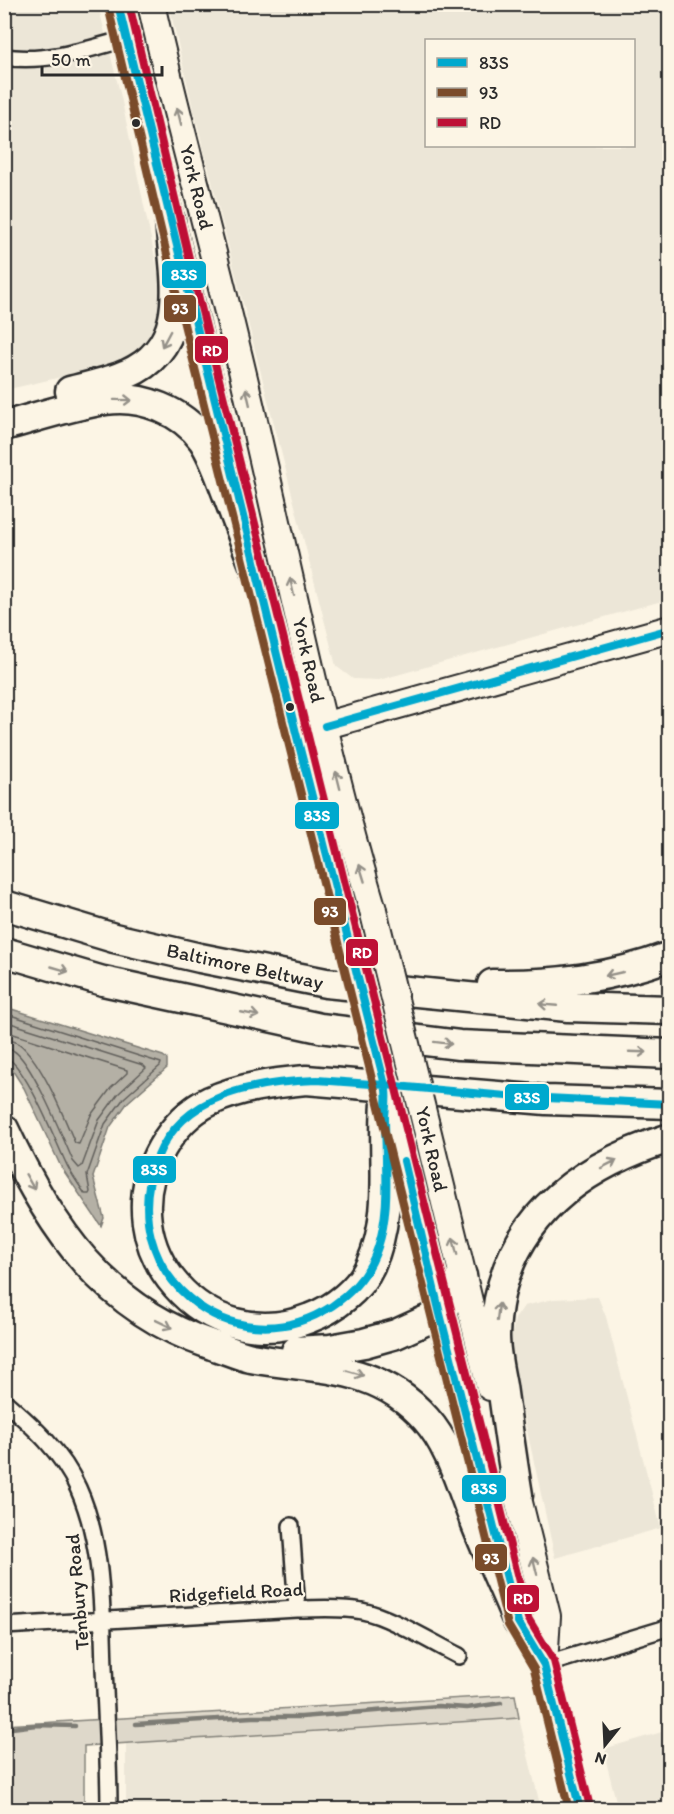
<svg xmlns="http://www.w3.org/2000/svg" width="674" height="1814" font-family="Itim,sans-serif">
  <rect width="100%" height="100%" fill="#fcf5e5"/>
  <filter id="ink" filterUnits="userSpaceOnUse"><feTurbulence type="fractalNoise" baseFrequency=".0167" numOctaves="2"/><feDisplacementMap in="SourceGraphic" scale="12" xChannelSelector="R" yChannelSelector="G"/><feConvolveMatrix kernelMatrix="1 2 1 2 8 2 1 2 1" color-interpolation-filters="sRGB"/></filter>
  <g filter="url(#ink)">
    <!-- built -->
    <path fill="#ece6d7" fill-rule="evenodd" d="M4 5H98L121 97 164 300 159 326 148 342 131 361 5 390Z
      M169 5H669V599L379 680 353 679 336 666 192 104ZM634 40V146H426V40Z
      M598 1297 606 1317 661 1528 555 1558 509 1348 515 1319 524 1306 554 1299Z
      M519 1718 541 1809 126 1810V1742Z
      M669 1730V1809H618L603 1749Z"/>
    <!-- green -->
    <path fill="#ded8ca" stroke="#84827a" stroke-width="1.5" d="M515 1695 519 1718 84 1746V1809L5 1810V1725Z"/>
    <!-- water -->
    <path fill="#b4b0a5" stroke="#7d7b74" stroke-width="1.5" d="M5 1007 163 1056 167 1059V1068L128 1102 110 1127 93 1177 104 1218 101 1226 61 1167 24 1088 5 1059Z"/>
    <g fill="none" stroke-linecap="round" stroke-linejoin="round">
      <!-- shore -->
      <path stroke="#62605c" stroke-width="1.5" d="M4 1013 161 1063 160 1066 124 1098 105 1124 87 1175 90 1192 89 1194H85C78 1183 70 1173 65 1161 56 1142 23 1059 4 1057
        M4 1021 143 1065 146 1068 118 1094 99 1120 82 1166 79 1168 73 1161C63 1138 32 1062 14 1051 10 1049 9 1049 4 1049
        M4 1031 127 1070V1073L111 1088 91 1115 79 1144 75 1143C63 1115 44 1067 22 1046 17 1041 11 1040 4 1040"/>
      <!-- stream -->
      <path stroke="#7d7b74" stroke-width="4.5" d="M136 1724 252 1717H301L438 1706 467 1708 501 1703
        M4 1729 36 1725 75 1726"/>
      <!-- minor casing -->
      <g stroke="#2b2b2b" stroke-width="20">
        <path id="minor" d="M4 57C46 63 86 50 125 39
          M4 1401C33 1426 62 1452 78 1488 103 1543 102 1608 104 1668 106 1715 109 1762 109 1810
          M291 1526 297 1609
          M4 1626 297 1609C318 1609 341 1607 362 1611 389 1616 433 1643 459 1656
          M544 1665 670 1627"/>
      </g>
      <!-- primary casing -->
      <g stroke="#2b2b2b" stroke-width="30">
        <path id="primary" d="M118 4 238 495
          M151 4C177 119 209 232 236 345 282 533 318 725 373 910
          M253 554 340 906
          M309 730 670 629
          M391 1108 440 1314 518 1622 544 1665 580 1810
          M426 1125 490 1387
          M512 1474 547 1616 544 1665"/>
      </g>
      <!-- motorway casing -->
      <g stroke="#2b2b2b" stroke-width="33">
        <path id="motorway" d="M70 391C88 386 110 382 127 374 193 345 174 277 170 220
          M4 426C37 417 73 405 106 400 142 395 182 411 203 440 214 457 220 476 227 494 237 521 247 548 258 575
          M4 905 114 938 200 958 326 983 568 1007 670 1010
          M4 952 103 981 320 1028 459 1045 670 1054
          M492 984C554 985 611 978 670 956
          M387 1091C380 1150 396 1210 370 1266 359 1290 334 1309 310 1318 206 1360 106 1246 162 1148 173 1129 189 1111 210 1101 241 1087 273 1083 306 1080L546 1100 670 1104
          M4 1129C50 1228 104 1309 212 1345 225 1349 238 1355 251 1358 317 1370 377 1363 426 1419 451 1447 461 1488 475 1522 488 1555 504 1588 518 1622
          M296 1351 330 1349 364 1343 396 1334 440 1314 462 1276
          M518 1495C512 1459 507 1422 502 1386 499 1370 495 1352 495 1336 498 1227 573 1168 670 1138"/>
      </g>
      <!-- minor -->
      <use href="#minor" stroke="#fcf5e5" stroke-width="15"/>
      <!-- primary -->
      <use href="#primary" stroke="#fcf5e5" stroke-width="26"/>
      <!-- motorway -->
      <use href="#motorway" stroke="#fcf5e5" stroke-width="28"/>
      <!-- primary-bridge casing -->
      <g stroke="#2b2b2b" stroke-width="30" stroke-linecap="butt">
        <path id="primary-bridge" d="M340 906 387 1091
          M373 910 426 1125"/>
      </g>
      <!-- primary-bridge -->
      <use href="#primary-bridge" stroke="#fcf5e5" stroke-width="26"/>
      <!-- bus-1 casing -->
      <g stroke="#fcf5e5" stroke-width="12">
        <path id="bus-1" d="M118 4 296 733 385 1085
          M325 726 670 629
          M317 1080 385 1085C388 1095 386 1106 385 1116 385 1132 386 1147 386 1162 387 1190 387 1220 378 1247 370 1272 353 1292 332 1306 230 1372 112 1269 157 1158 183 1093 256 1082 317 1080Z
          M385 1085 506 1096 670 1104
          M404 1161 440 1314 518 1622 544 1665 580 1810"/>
      </g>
      <!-- bus-2 casing -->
      <g stroke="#fcf5e5" stroke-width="12">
        <path id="bus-2" d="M108 6 173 280 508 1625 534 1669 569 1810"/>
      </g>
      <!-- bus-3 casing -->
      <g stroke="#fcf5e5" stroke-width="12">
        <path id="bus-3" d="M129 4 193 275 528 1618 554 1661 590 1807"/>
      </g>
      <!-- bus-1 -->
      <use href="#bus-1" stroke="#00a9ce" stroke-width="8"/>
      <!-- bus-2 -->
      <use href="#bus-2" stroke="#7a4b2a" stroke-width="8"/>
      <!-- bus-3 -->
      <use href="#bus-3" stroke="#be1136" stroke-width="8"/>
    </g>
    <!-- one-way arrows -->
    <defs><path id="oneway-shaft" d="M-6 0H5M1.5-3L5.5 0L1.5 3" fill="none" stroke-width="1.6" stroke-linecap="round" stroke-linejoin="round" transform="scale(1.5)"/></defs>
    <g stroke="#949088">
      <use href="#oneway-shaft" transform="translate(179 116) rotate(-104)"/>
      <use href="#oneway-shaft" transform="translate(166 339) rotate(118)"/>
      <use href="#oneway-shaft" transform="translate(248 397) rotate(-103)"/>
      <use href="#oneway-shaft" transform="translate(123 400) rotate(1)"/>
      <use href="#oneway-shaft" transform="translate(292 587) rotate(-103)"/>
      <use href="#oneway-shaft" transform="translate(338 780) rotate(-104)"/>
      <use href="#oneway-shaft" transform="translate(362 873) rotate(-107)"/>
      <use href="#oneway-shaft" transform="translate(60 969) rotate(16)"/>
      <use href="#oneway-shaft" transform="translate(614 974) rotate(167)"/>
      <use href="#oneway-shaft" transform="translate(548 1005) rotate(-175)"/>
      <use href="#oneway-shaft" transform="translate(250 1014) rotate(11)"/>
      <use href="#oneway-shaft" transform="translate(443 1043) rotate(7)"/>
      <use href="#oneway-shaft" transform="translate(638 1052) rotate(2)"/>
      <use href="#oneway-shaft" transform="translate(609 1164) rotate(-27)"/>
      <use href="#oneway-shaft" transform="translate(30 1182) rotate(60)"/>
      <use href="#oneway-shaft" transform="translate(455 1246) rotate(-104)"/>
      <use href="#oneway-shaft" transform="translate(498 1312) rotate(-83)"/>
      <use href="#oneway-shaft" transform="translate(164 1324) rotate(26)"/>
      <use href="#oneway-shaft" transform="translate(355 1373) rotate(16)"/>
      <use href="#oneway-shaft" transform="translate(535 1566) rotate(-104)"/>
    </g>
  </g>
  <!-- markers -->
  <g fill="#2b2b2b" stroke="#fcf5e5" stroke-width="2">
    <circle cx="136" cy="123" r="5"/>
    <circle cx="290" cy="707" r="5"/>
  </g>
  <g text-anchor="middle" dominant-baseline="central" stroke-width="4.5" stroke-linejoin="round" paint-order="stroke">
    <!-- street labels -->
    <g font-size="20" fill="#2b2b2b" stroke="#fcf5e5">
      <text transform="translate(197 187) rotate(76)">York Road</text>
      <text transform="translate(309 660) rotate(77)">York Road</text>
      <text transform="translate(245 966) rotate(12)">Baltimore Beltway</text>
      <text transform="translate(432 1149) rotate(77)">York Road</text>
      <text transform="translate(77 1592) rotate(-95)">Tenbury Road</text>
      <text transform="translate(236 1592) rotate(-3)">Ridgefield Road</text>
    </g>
  </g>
  <g stroke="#fcf5e5" stroke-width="2">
    <rect x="161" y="260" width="46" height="29" rx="6" fill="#00a9ce"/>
    <rect x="163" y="294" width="34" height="29" rx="6" fill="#7a4b2a"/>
    <rect x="194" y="335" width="35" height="29" rx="6" fill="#be1136"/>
    <rect x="294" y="801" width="46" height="29" rx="6" fill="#00a9ce"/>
    <rect x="313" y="897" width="34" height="29" rx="6" fill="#7a4b2a"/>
    <rect x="345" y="938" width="34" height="29" rx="6" fill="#be1136"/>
    <rect x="504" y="1083" width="46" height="28" rx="6" fill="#00a9ce"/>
    <rect x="132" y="1155" width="45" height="29" rx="6" fill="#00a9ce"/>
    <rect x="461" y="1474" width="46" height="29" rx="6" fill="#00a9ce"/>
    <rect x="474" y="1543" width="34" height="29" rx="6" fill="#7a4b2a"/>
    <rect x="506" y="1584" width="34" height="29" rx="6" fill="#be1136"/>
  </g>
  <g font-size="16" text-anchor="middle" font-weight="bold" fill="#fff">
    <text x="184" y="280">83S</text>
    <text x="180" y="314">93</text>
    <text x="212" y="356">RD</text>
    <text x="317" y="821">83S</text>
    <text x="330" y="917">93</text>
    <text x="362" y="958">RD</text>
    <text x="527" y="1103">83S</text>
    <text x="154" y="1175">83S</text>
    <text x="484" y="1494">83S</text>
    <text x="491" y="1564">93</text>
    <text x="523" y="1604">RD</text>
  </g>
  <!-- margin -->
  <rect width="674" height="1814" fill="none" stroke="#fcf5e5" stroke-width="24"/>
  <rect x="12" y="12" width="650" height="1790" fill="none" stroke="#2b2b2b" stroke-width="2" filter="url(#ink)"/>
  <!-- legend -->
  <rect x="425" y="39" width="210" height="108" fill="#fcf5e5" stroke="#a8a49b" stroke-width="1.5"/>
  <rect x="437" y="58" width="30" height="9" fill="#00a9ce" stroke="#a8a49b" stroke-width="1.5"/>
  <text x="479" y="69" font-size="18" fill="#2b2b2b">83S</text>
  <rect x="437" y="88" width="30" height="9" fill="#7a4b2a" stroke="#a8a49b" stroke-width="1.5"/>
  <text x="479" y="99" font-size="18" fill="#2b2b2b">93</text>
  <rect x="437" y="118" width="30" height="9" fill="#be1136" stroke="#a8a49b" stroke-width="1.5"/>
  <text x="479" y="129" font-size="18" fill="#2b2b2b">RD</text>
  <!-- north arrow -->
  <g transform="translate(605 1745) rotate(198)" stroke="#fcf5e5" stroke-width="4.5" paint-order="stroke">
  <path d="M0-4.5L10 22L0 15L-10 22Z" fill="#2b2b2b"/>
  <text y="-9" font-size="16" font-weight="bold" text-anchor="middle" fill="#2b2b2b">N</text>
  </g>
  <!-- scale -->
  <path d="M42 66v9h120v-9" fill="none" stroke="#2b2b2b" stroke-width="3"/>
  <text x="51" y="66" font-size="18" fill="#2b2b2b" stroke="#fcf5e5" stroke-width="4.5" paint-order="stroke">50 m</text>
</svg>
